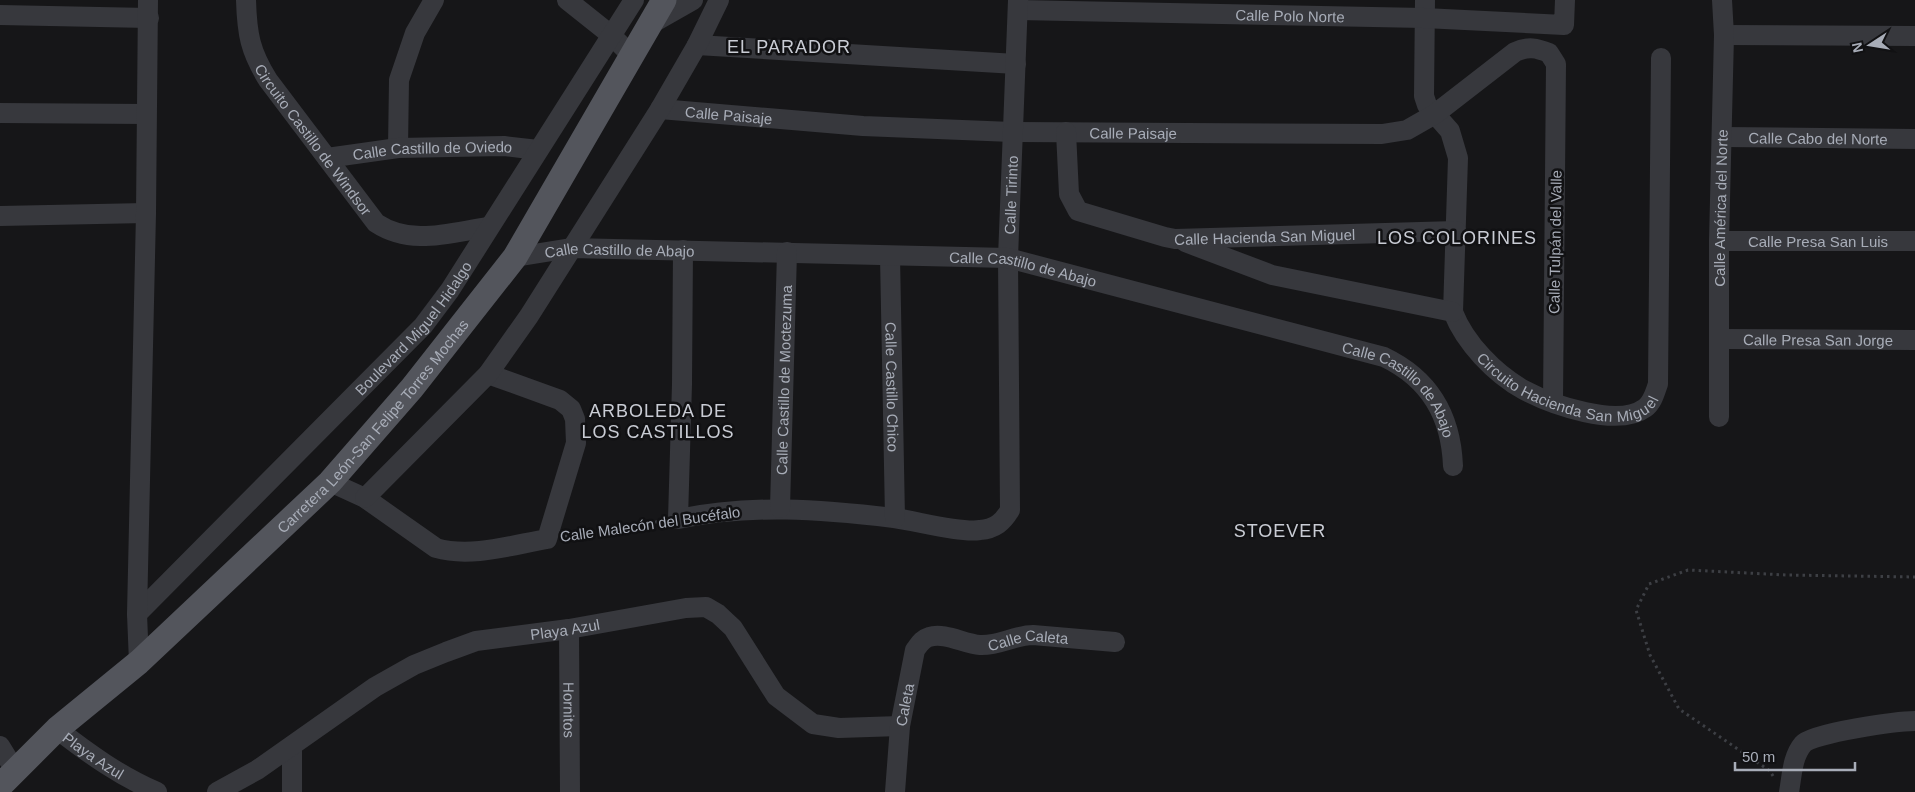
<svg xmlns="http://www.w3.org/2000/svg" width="1915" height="792" font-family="Helvetica,sans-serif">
  <rect width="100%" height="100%" fill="#161618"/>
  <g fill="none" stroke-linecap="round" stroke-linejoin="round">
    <!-- path -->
    <path stroke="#3d3f44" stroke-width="3" stroke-dasharray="2.5 4" stroke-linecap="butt" d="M565 536 663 521
      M1773 776 1770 771 1679 709 1650 655 1636 610 1649 584 1688 570 1786 575 1915 577"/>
    <!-- minor -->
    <g stroke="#37383d" stroke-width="20">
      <path id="s1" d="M246 0C247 34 250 51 268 80L376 223C411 246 448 233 488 227"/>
      <path d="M567 0 611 35 631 55"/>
      <path id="s2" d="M1425 0 1424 96 1427 105 1450 131 1458 158 1453 312C1465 343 1495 374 1524 390 1552 405 1618 428 1645 408 1653 402 1655 392 1658 384L1661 58"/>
      <path id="s3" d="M1018 10 1424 18 1564 25 1565 0"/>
      <path d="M0 15 149 18"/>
      <path d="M649 25 693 0"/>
      <path d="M1724 35 1915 36"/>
      <path d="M697 45 1016 64"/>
      <path id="s4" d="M660 109 863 126 1012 132 1382 134 1407 130 1435 114 1515 52C1528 46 1537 48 1549 53L1556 64 1553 402"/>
      <path d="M0 113 146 114"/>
      <path id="s5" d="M1066 132 1069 194 1078 211 1165 237 1175 239 1456 231"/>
      <path id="s6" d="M1722 137 1915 139"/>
      <path d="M398 148 399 80 415 33 434 0"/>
      <path id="s7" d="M327 158 398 148 504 146 538 150"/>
      <path d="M0 216 146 213"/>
      <path id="s8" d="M1719 241H1915"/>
      <path d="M1185 242 1272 275 1453 312"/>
      <path id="s9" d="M683 250 682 384 678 519C752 504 819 509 894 518 917 521 959 533 980 530 995 529 1003 522 1010 510L1008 258 1018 0"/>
      <path id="s10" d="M890 256 895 518"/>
      <path id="s11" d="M515 257 571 248 1008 258 1384 357C1430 379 1451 416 1453 466"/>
      <path id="s12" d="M1720 339 1915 340"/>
      <path id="s13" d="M1719 417V241L1724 35 1722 0"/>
      <path d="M330 482 365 498 436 548C471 558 512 545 547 539L576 443 575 419 571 409 560 400 488 374"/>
      <path d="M365 498 488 374 529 316 660 109 697 45 719 0"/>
      <path id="s14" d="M780 508 787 252"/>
      <path id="s15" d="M137 614 423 326 450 290 634 0"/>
      <path id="s16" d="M569 629 570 792"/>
      <path d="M139 662 137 614 146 213 148 0"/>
      <path id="s17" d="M57 729C89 754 120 776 157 792"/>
      <path d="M0 746 16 772"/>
      <path d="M292 746V792"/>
      <path id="s18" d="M217 792 257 770 375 687 414 665 446 652 476 641 569 629 686 608 706 607 718 614 733 628 776 696 813 724 839 728 900 726"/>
      <path id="s19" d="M895 792 900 726 915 650C919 645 922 639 929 637 945 632 964 644 980 645 999 646 1015 635 1033 635L1115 642"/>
      <path d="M1789 792C1792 776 1792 757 1803 744 1812 733 1898 721 1915 721"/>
    </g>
    <!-- major -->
    <path stroke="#53555c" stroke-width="25" id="s20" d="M0 786 57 729 139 662 330 482 412 388 515 257 664 0"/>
  </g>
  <g text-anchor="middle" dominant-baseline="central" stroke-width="5" stroke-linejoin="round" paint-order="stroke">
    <!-- street labels -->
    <g font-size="15" fill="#a8adb8" stroke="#111113">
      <text stroke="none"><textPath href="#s3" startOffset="272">Calle Polo Norte</textPath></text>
      <text stroke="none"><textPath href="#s4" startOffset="69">Calle Paisaje</textPath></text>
      <text stroke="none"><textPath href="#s4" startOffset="474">Calle Paisaje</textPath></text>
      <text stroke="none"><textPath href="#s6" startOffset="96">Calle Cabo del Norte</textPath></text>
      <text stroke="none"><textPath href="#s1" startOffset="159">Circuito Castillo de Windsor</textPath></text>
      <text stroke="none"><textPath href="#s7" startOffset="106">Calle Castillo de Oviedo</textPath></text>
      <text stroke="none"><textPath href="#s9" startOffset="926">Calle Tirinto</textPath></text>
      <text stroke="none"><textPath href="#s13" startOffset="209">Calle América del Norte</textPath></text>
      <text stroke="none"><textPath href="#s5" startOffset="272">Calle Hacienda San Miguel</textPath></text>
      <text stroke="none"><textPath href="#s8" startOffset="99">Calle Presa San Luis</textPath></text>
      <text transform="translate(1555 242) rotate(-89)">Calle Tulpán del Valle</text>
      <text stroke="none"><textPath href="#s11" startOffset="105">Calle Castillo de Abajo</textPath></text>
      <text stroke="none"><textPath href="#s11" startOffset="510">Calle Castillo de Abajo</textPath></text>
      <text stroke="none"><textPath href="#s15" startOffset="398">Boulevard Miguel Hidalgo</textPath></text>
      <text stroke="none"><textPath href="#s12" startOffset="98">Calle Presa San Jorge</textPath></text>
      <text stroke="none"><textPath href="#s2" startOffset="472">Circuito Hacienda San Miguel</textPath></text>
      <text stroke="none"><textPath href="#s14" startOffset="128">Calle Castillo de Moctezuma</textPath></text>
      <text stroke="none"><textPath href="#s10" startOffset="131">Calle Castillo Chico</textPath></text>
      <text stroke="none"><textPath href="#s11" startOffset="915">Calle Castillo de Abajo</textPath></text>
      <text stroke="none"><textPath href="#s20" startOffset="519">Carretera León-San Felipe Torres Mochas</textPath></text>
      <text transform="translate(650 524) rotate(-8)">Calle Malecón del Bucéfalo</text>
      <text stroke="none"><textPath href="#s18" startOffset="391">Playa Azul</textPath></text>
      <text stroke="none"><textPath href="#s19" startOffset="264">Calle Caleta</textPath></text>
      <text stroke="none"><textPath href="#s19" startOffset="88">Caleta</textPath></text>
      <text stroke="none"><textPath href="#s16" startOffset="81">Hornitos</textPath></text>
      <text stroke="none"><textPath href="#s17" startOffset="45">Playa Azul</textPath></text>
    </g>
    <!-- quarter labels -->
    <g font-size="18" letter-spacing="1" fill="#c9ccd4" stroke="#111113">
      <text x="789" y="47">EL PARADOR</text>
      <text x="1457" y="238">LOS COLORINES</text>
      <text x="658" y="411">ARBOLEDA DE<tspan x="658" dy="21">LOS CASTILLOS</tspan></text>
      <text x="1280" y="531">STOEVER</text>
    </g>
  </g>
  <!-- north arrow -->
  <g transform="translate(1870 45) rotate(258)" stroke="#111113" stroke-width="4" paint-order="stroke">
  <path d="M0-4L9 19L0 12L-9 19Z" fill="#a8adb8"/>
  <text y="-8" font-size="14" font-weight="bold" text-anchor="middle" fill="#a8adb8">N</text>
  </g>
  <!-- scale -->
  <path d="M1735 762v8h120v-8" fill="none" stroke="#a8adb8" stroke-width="2.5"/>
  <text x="1742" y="762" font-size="15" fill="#a8adb8" stroke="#111113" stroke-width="4" paint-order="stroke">50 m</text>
</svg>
